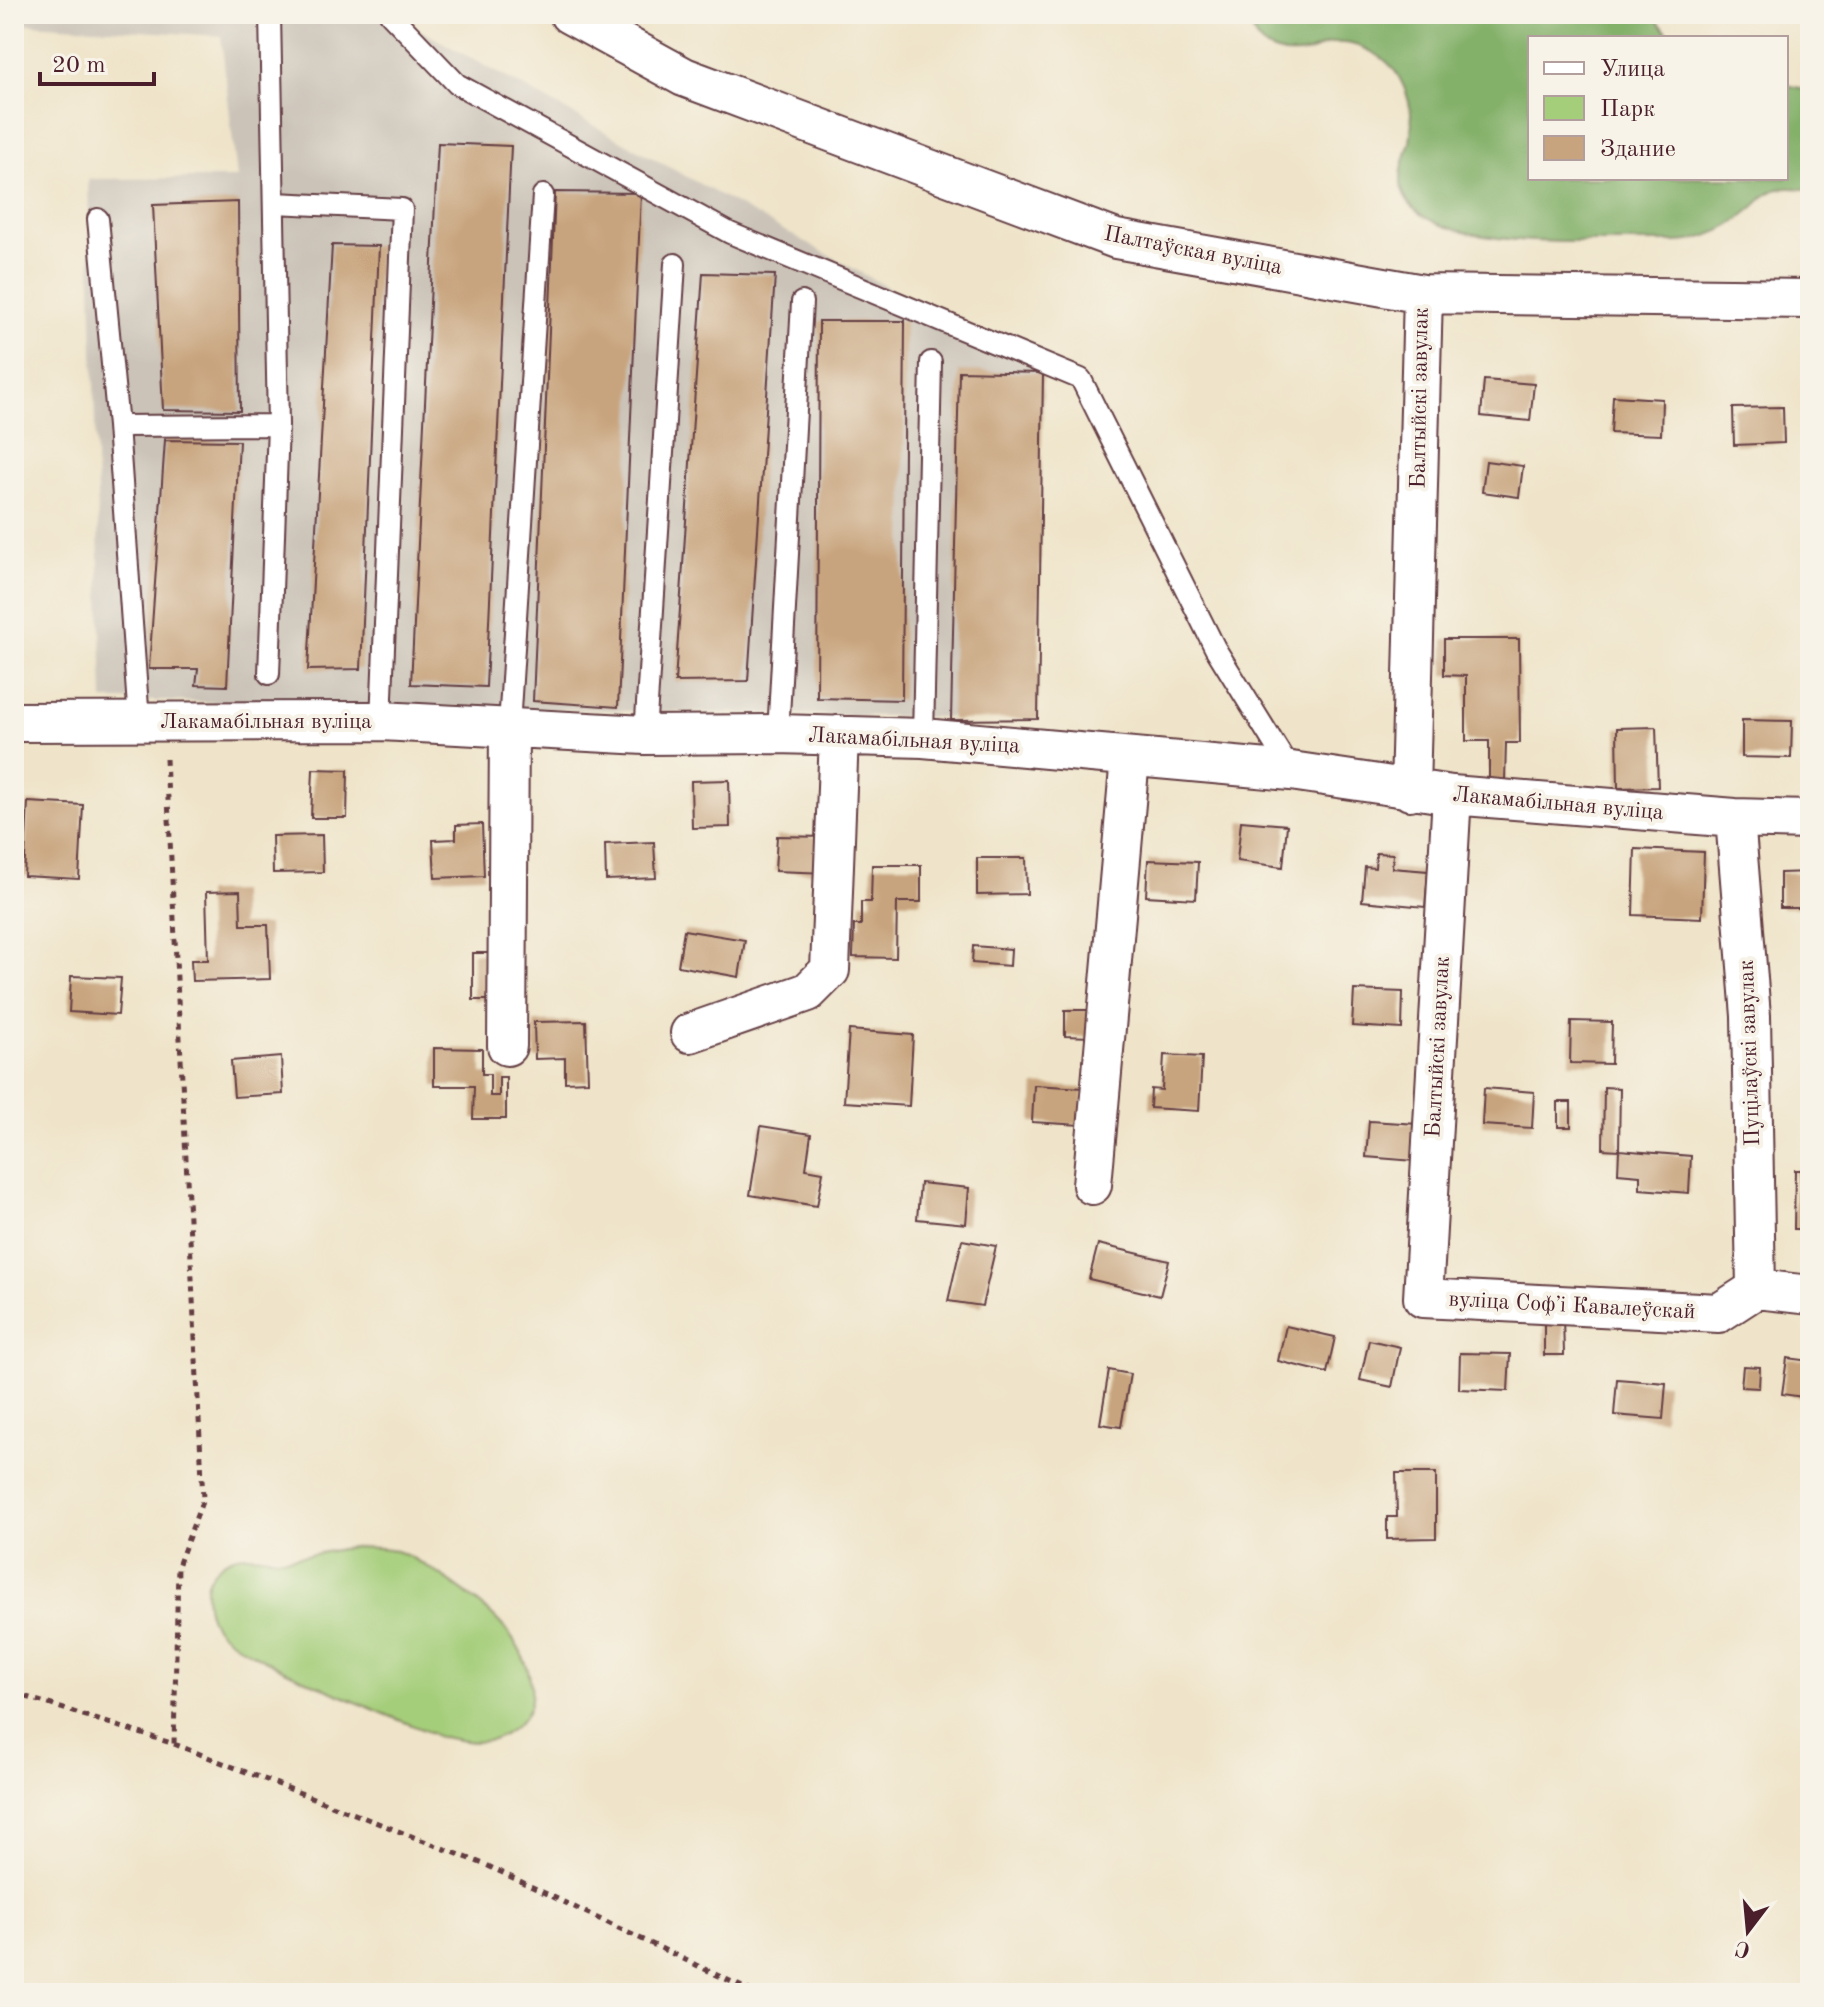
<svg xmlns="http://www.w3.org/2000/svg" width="1824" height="2007" font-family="'Old Standard TT',serif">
  <rect width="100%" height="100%" fill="#f7f3e8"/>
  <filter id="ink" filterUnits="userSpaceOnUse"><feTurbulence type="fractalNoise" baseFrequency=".0125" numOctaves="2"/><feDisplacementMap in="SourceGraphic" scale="16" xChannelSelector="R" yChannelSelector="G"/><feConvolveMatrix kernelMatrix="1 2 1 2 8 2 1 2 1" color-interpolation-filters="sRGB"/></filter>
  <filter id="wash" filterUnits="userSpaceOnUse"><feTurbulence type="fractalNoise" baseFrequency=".006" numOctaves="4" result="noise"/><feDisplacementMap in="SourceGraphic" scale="32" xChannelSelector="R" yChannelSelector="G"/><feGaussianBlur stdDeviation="1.8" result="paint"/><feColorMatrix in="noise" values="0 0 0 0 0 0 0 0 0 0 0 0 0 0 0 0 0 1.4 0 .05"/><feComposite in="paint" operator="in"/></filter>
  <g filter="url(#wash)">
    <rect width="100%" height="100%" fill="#efe4c9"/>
    <!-- industrial -->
    <path fill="#cbc3b8" d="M14 14H391L1043 373 1038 719 103 700 88 179 237 178 221 36 14 23Z"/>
    <!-- green -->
    <path fill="#a5ce7a" stroke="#787652" stroke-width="2" d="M352 1547C364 1548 377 1547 389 1549 418 1555 487 1606 505 1629 529 1658 548 1708 509 1731 504 1734 499 1738 493 1740 474 1744 457 1740 438 1736 396 1718 234 1656 214 1625 208 1616 206 1601 206 1590 206 1577 219 1563 231 1558 249 1551 268 1559 285 1558 308 1556 330 1551 352 1547Z"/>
    <!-- forest -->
    <path fill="#84b16a" stroke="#67684a" stroke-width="2" d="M1252 14H1651L1673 38H1530V178H1786V85L1810 90V190C1765 182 1768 197 1738 220 1725 230 1709 236 1694 240 1682 243 1669 242 1657 242 1633 242 1609 242 1585 242 1542 242 1416 243 1402 189 1398 175 1406 155 1410 142 1416 111 1405 73 1379 56 1365 47 1350 41 1333 43 1324 44 1314 51 1305 53 1286 57 1261 52 1253 32 1251 27 1252 19 1252 14Z"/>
    <g id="blocks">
      <!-- building -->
      <path fill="#c8a47e" d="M438 143 511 146 486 687 411 684Z
        M555 192 641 193 618 707 533 701Z
        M238 202 240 411 163 410 153 205Z
        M332 245 379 246 361 669 308 670Z
        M703 273 775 275 748 681 675 682Z
        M819 321H905L902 700 817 698Z
        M959 371 1043 373 1038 719 951 720Z
        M1484 380 1534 384 1530 421 1481 416Z
        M1613 396 1662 399 1661 435 1611 433Z
        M1783 407 1784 443 1734 445 1733 408Z
        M165 440 239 441 227 686 196 685 198 669H149Z
        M1486 461 1523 466 1519 497 1482 492Z
        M1444 639H1519L1520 743H1506L1505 781H1489V741H1466V676L1444 675Z
        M1742 720 1792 721 1791 758 1742 757Z
        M1656 727 1658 787 1618 788 1617 728Z
        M313 769 348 770 347 818H311Z
        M729 780 730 827 692 828 691 781Z
        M28 802 83 805 79 879 24 876Z
        M1241 821 1287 825 1283 867 1237 861Z
        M482 824 484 876 435 878 433 840 456 839V825Z
        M322 835 323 872 273 873 272 836Z
        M777 836 826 837 828 873 775 871Z
        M654 842 656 878 606 880 605 844Z
        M1635 849 1704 852 1702 918 1633 915Z
        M1376 853 1393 854 1392 868 1428 871 1425 907 1362 901 1365 867 1375 868Z
        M977 858H1026L1027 894 977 895Z
        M1148 860 1198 862 1196 899 1146 896Z
        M872 865H921V902H897L896 958 853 957 854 925H861V902H871Z
        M1810 872V908H1780V873Z
        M240 891 241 925H268L270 979 192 981 191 960H208L206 892Z
        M684 930 745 940 739 977 678 966Z
        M973 946 1011 949 1010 966 972 963Z
        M473 953H498L497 1000H473Z
        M71 976 121 978 118 1015 69 1012Z
        M1354 990 1403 992 1402 1029 1352 1026Z
        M1065 1010H1092L1091 1037 1065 1036Z
        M586 1021 588 1081 565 1082V1058L535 1059 534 1022Z
        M1571 1021 1612 1022 1611 1064 1570 1063Z
        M849 1030 913 1035 909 1106 844 1102Z
        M434 1048 482 1049V1074H490V1096H499V1077H506V1119H473L474 1086H434Z
        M1164 1055 1202 1057 1199 1111 1150 1108 1151 1089 1162 1090Z
        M281 1057 283 1094 234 1097 231 1061Z
        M1034 1085 1083 1088 1081 1125 1032 1122Z
        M1604 1087 1620 1088 1619 1150 1603 1149Z
        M1484 1088 1534 1092 1532 1128 1482 1125Z
        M1558 1102H1571V1127H1558Z
        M1369 1121 1418 1124 1415 1161 1366 1157Z
        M761 1126 811 1134 806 1169 823 1172 817 1206 750 1195Z
        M1619 1150 1691 1156 1689 1193 1640 1189V1175L1618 1173Z
        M1795 1170H1810V1229H1794Z
        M920 1183 969 1188 966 1224 917 1219Z
        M962 1240 996 1246 982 1306 948 1301Z
        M1098 1244 1169 1261 1160 1296 1089 1279Z
        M1544 1316H1563L1564 1355H1544Z
        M1286 1326 1335 1337 1327 1373 1278 1361Z
        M1369 1340 1400 1347 1392 1387 1360 1380Z
        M1460 1353 1510 1354 1508 1391 1459 1389Z
        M1787 1358 1810 1361V1398L1782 1394Z
        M1743 1366 1760 1367 1759 1388 1741 1387Z
        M1109 1370 1130 1374 1121 1427 1100 1424Z
        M1617 1379 1666 1383 1663 1419 1614 1415Z
        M1396 1473H1436V1538L1387 1539V1517H1397Z"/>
    </g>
  </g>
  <g filter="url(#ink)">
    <use href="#blocks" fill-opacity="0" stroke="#633d43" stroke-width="2"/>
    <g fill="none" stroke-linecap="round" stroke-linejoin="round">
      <!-- service casing -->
      <g stroke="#633d43" stroke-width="24">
        <path id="service" d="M390 14 457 84 730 233 1081 379 1215 648 1291 771
          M275 203 402 209 381 721
          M98 219 118 426 139 722
          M118 426 278 425 270 14
          M269 674 278 425
          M509 726 543 195
          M778 734 802 302
          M645 735 675 264
          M923 738 931 362"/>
      </g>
      <!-- minor casing -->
      <g stroke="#633d43" stroke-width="42">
        <path id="minor" d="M569 14 684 77 1116 239 1423 294 1810 299
          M14 722 381 721 645 735 778 734 923 738 1291 771 1452 795 1735 818 1810 820
          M1410 791 1423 294
          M1452 795 1423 1298 1719 1313 1756 1289 1810 1295
          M1735 818 1751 1016 1756 1289
          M690 1033 808 992 830 970 839 735
          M507 1046 509 726
          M1092 1185 1130 758"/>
      </g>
      <!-- path -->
      <path stroke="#633d43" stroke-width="5" stroke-dasharray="6 6" stroke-linecap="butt" d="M166 759 203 1499 178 1566 174 1744
        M14 1693 174 1744 486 1865 755 1993"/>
      <!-- service -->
      <use href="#service" stroke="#fff" stroke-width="20"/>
      <!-- minor -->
      <use href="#minor" stroke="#fff" stroke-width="38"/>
    </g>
  </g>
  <g text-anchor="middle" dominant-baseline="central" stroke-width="8" stroke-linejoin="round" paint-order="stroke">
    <!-- street labels -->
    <g font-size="22" fill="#4a1f2b" stroke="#f7f3e8">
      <text transform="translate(1193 251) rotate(11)">Палтаўская вуліца</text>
      <text transform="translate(1420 398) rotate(-89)">Балтыйскі завулак</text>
      <text x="266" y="722">Лакамабільная вуліца</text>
      <text transform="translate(914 741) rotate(3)">Лакамабільная вуліца</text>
      <text transform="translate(1558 804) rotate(5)">Лакамабільная вуліца</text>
      <text transform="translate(1438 1047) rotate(-87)">Балтыйскі завулак</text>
      <text transform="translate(1750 1053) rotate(-92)">Пуцілаўскі завулак</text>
      <text transform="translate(1572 1306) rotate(3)">вуліца Софʼі Кавалеўскай</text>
    </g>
  </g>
  <!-- margin -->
  <rect width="1824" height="2007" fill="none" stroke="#f7f3e8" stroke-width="48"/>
  <!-- legend -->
  <rect x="1528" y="36" width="260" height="144" fill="#f7f3e8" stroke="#b29e9c" stroke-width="2"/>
  <rect x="1544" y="62" width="40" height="12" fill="#ffffff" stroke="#b29e9c" stroke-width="2"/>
  <text x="1600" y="76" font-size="24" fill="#4a1f2b">Улица</text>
  <rect x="1544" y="96" width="40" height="24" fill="#a5ce7a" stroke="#b29e9c" stroke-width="2"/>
  <text x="1600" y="116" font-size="24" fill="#4a1f2b">Парк</text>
  <rect x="1544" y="136" width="40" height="24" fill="#c8a47e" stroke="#b29e9c" stroke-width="2"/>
  <text x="1600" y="156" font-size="24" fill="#4a1f2b">Здание</text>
  <!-- north arrow -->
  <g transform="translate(1748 1931) rotate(196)" stroke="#f7f3e8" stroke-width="6" paint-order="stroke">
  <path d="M0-6L14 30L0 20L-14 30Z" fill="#4a1f2b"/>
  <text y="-12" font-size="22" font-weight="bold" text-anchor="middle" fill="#4a1f2b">С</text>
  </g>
  <!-- scale -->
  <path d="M40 72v12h114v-12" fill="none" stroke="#4a1f2b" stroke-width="4"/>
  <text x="52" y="72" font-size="24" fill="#4a1f2b" stroke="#f7f3e8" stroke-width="6" paint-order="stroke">20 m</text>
</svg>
